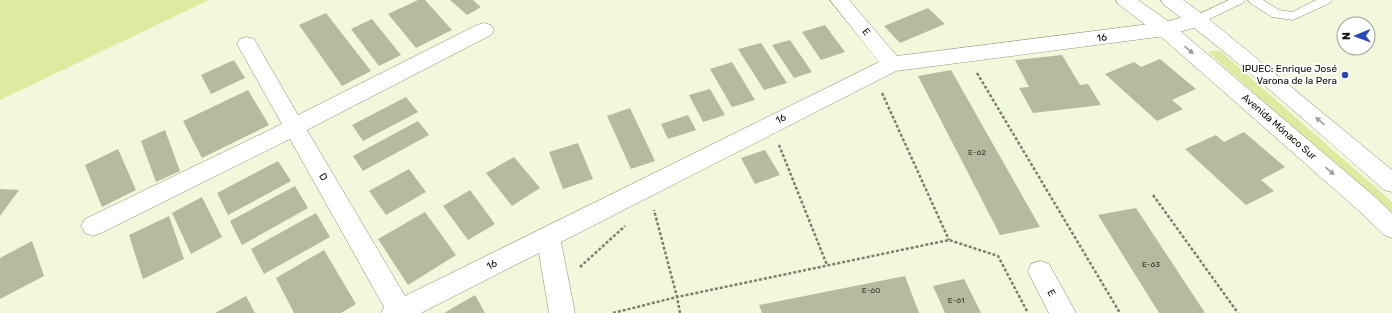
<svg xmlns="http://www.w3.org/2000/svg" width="1392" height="313" font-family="Rubik,sans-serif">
  <rect width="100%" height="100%" fill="#f2f8db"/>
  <!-- green -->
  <path fill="#ddeba0" d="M0 0H209L0 100Z
    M1210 51H1220L1392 202V215L1209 53Z"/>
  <!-- building -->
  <path fill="#b5bb9f" d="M418 0H425L452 30 416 48 388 14Z
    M450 0H473L481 7 467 15Z
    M928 8 945 24 900 43 884 26Z
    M326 13 371 71 342 86 299 25Z
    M372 19 401 55 379 66 351 29Z
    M825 25 845 52 821 60 802 32Z
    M790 40 812 72 794 78 772 45Z
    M761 43 787 83 764 90 738 49Z
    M1062 55 1080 85 1088 84 1101 105 1033 113 1019 88 1029 87 1015 60Z
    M1160 59 1196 89 1172 100 1183 109 1157 121 1105 74 1134 62 1141 67Z
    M234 60 245 78 211 94 201 75Z
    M732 62 755 100 732 107 710 69Z
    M951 70 1040 227 1000 235 918 76Z
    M710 89 725 115 703 122 689 95Z
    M248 90 269 125 202 158 183 121Z
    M406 97 418 112 363 141 352 125Z
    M630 108 655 161 631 169 607 116Z
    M688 115 696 130 668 139 661 124Z
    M418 121 429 135 363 171 353 156Z
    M165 130 180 171 156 182 141 141Z
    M1244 132 1285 167 1261 180 1274 191 1246 205 1185 149 1216 135 1224 142Z
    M578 143 593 179 563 189 549 152Z
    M118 149 136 190 102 207 85 165Z
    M765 150 780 175 755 184 741 158Z
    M514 157 540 188 512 206 486 173Z
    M278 161 291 181 228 215 217 193Z
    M409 169 426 192 386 215 369 191Z
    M295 186 308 208 242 245 230 221Z
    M0 189 19 190 0 216Z
    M470 190 495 224 468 240 443 206Z
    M202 197 222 237 191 254 172 213Z
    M1136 208 1205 313H1159L1098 215Z
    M425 212 456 255 408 285 378 239Z
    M316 213 330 237 264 274 251 249Z
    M169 216 184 259 143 279 129 235Z
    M32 241 44 276 0 299V258Z
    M324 250 356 304 341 313H294L276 278Z
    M905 276 919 313H762L759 305Z
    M964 279 981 313H945L933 286Z
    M475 295 485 313H444Z
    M246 296 255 313H215Z"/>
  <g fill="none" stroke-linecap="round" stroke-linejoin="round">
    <!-- service casing -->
    <g stroke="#888e73" stroke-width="1">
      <path id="service" d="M1229 0H1245L1243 3 1201 23 1197 24 1193 23 1191 20 1193 17Z
        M1248 0H1263L1279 10 1292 12 1316 0H1332L1330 3 1293 20 1272 17 1250 3Z"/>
    </g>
    <!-- minor casing -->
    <g stroke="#888e73" stroke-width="1">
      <path id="minor" d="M830 0H849L897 56 1165 22 1197 13 1204 15 1207 20 1204 25 1165 36 896 71 561 242 575 313H549L539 253 421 313H381L384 307 290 139 101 233 93 236 85 233 81 226 85 219 282 124 237 44 240 39 247 37 254 39 298 115 477 25 484 23 491 25 494 30 491 35 307 130 405 296 879 62Z
        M1040 261 1049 264 1076 313H1049L1028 272 1031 264Z"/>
    </g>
    <!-- secondary casing -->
    <g stroke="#888e73" stroke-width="1">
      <path id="secondary" d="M1116 0H1138L1172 24 1374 196 1392 213V238L1384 235 1358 210 1158 34 1118 4Z
        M1161 0H1183L1204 15 1392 170V192L1384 190C1313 127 1239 61 1163 4Z"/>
    </g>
    <!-- path -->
    <path stroke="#7c806e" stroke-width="2.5" stroke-dasharray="3 2" stroke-linecap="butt" d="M977 73 1120 313
      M882 93 949 240
      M779 145 827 265
      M1153 195 1238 313
      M580 267 625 226
      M613 313 677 297 654 210
      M680 313 677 297 949 240 998 256 1028 313"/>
    <!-- service -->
    <use href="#service" fill="#fff" fill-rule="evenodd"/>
    <!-- minor -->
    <use href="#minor" fill="#fff" fill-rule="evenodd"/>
    <!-- secondary -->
    <use href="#secondary" fill="#fff" fill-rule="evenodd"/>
  </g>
  <!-- one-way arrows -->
  <defs><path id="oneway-solid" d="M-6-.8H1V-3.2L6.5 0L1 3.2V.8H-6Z"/></defs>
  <g fill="#9d9e9b">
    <use href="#oneway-solid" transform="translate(1189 50) rotate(41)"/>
    <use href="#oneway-solid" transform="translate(1320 121) rotate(-140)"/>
    <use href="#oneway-solid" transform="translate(1330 171) rotate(41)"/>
  </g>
  <!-- markers -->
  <circle fill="#2b49b9" stroke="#fff" stroke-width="1.5" cx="1345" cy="75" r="4"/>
  <g text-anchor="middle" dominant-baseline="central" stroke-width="4" stroke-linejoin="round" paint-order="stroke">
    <!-- number labels -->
    <g font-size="8" fill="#36382c">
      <text x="977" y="152">E-62</text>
      <text x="1151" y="264">E-63</text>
      <text x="871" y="290">E-60</text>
      <text x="956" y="300">E-61</text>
    </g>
    <!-- street labels -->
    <g font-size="10" fill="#0b0d05" stroke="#fff">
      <text transform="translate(866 32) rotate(51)">E</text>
      <text transform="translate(1102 38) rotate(-8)">16</text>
      <text transform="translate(781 119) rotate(-26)">16</text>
      <text transform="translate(1279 127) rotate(41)">Avenida Mónaco Sur</text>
      <text transform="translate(323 177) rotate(60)">D</text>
      <text transform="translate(492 265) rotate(-27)">16</text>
      <text transform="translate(1051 293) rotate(61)">E</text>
    </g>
    <!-- poi labels -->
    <g font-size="10" fill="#0b0d05" stroke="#fff" text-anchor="end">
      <text x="1337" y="69">IPUEC: Enrique José<tspan x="1337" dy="12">Varona de la Pera</tspan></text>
    </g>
  </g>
  <!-- north arrow -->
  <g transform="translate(1356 36) rotate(269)"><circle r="19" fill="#ffffff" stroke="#9d9e9b"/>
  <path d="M0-3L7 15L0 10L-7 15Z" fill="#2b49b9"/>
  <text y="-6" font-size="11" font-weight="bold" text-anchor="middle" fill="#0b0d05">N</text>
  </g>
</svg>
